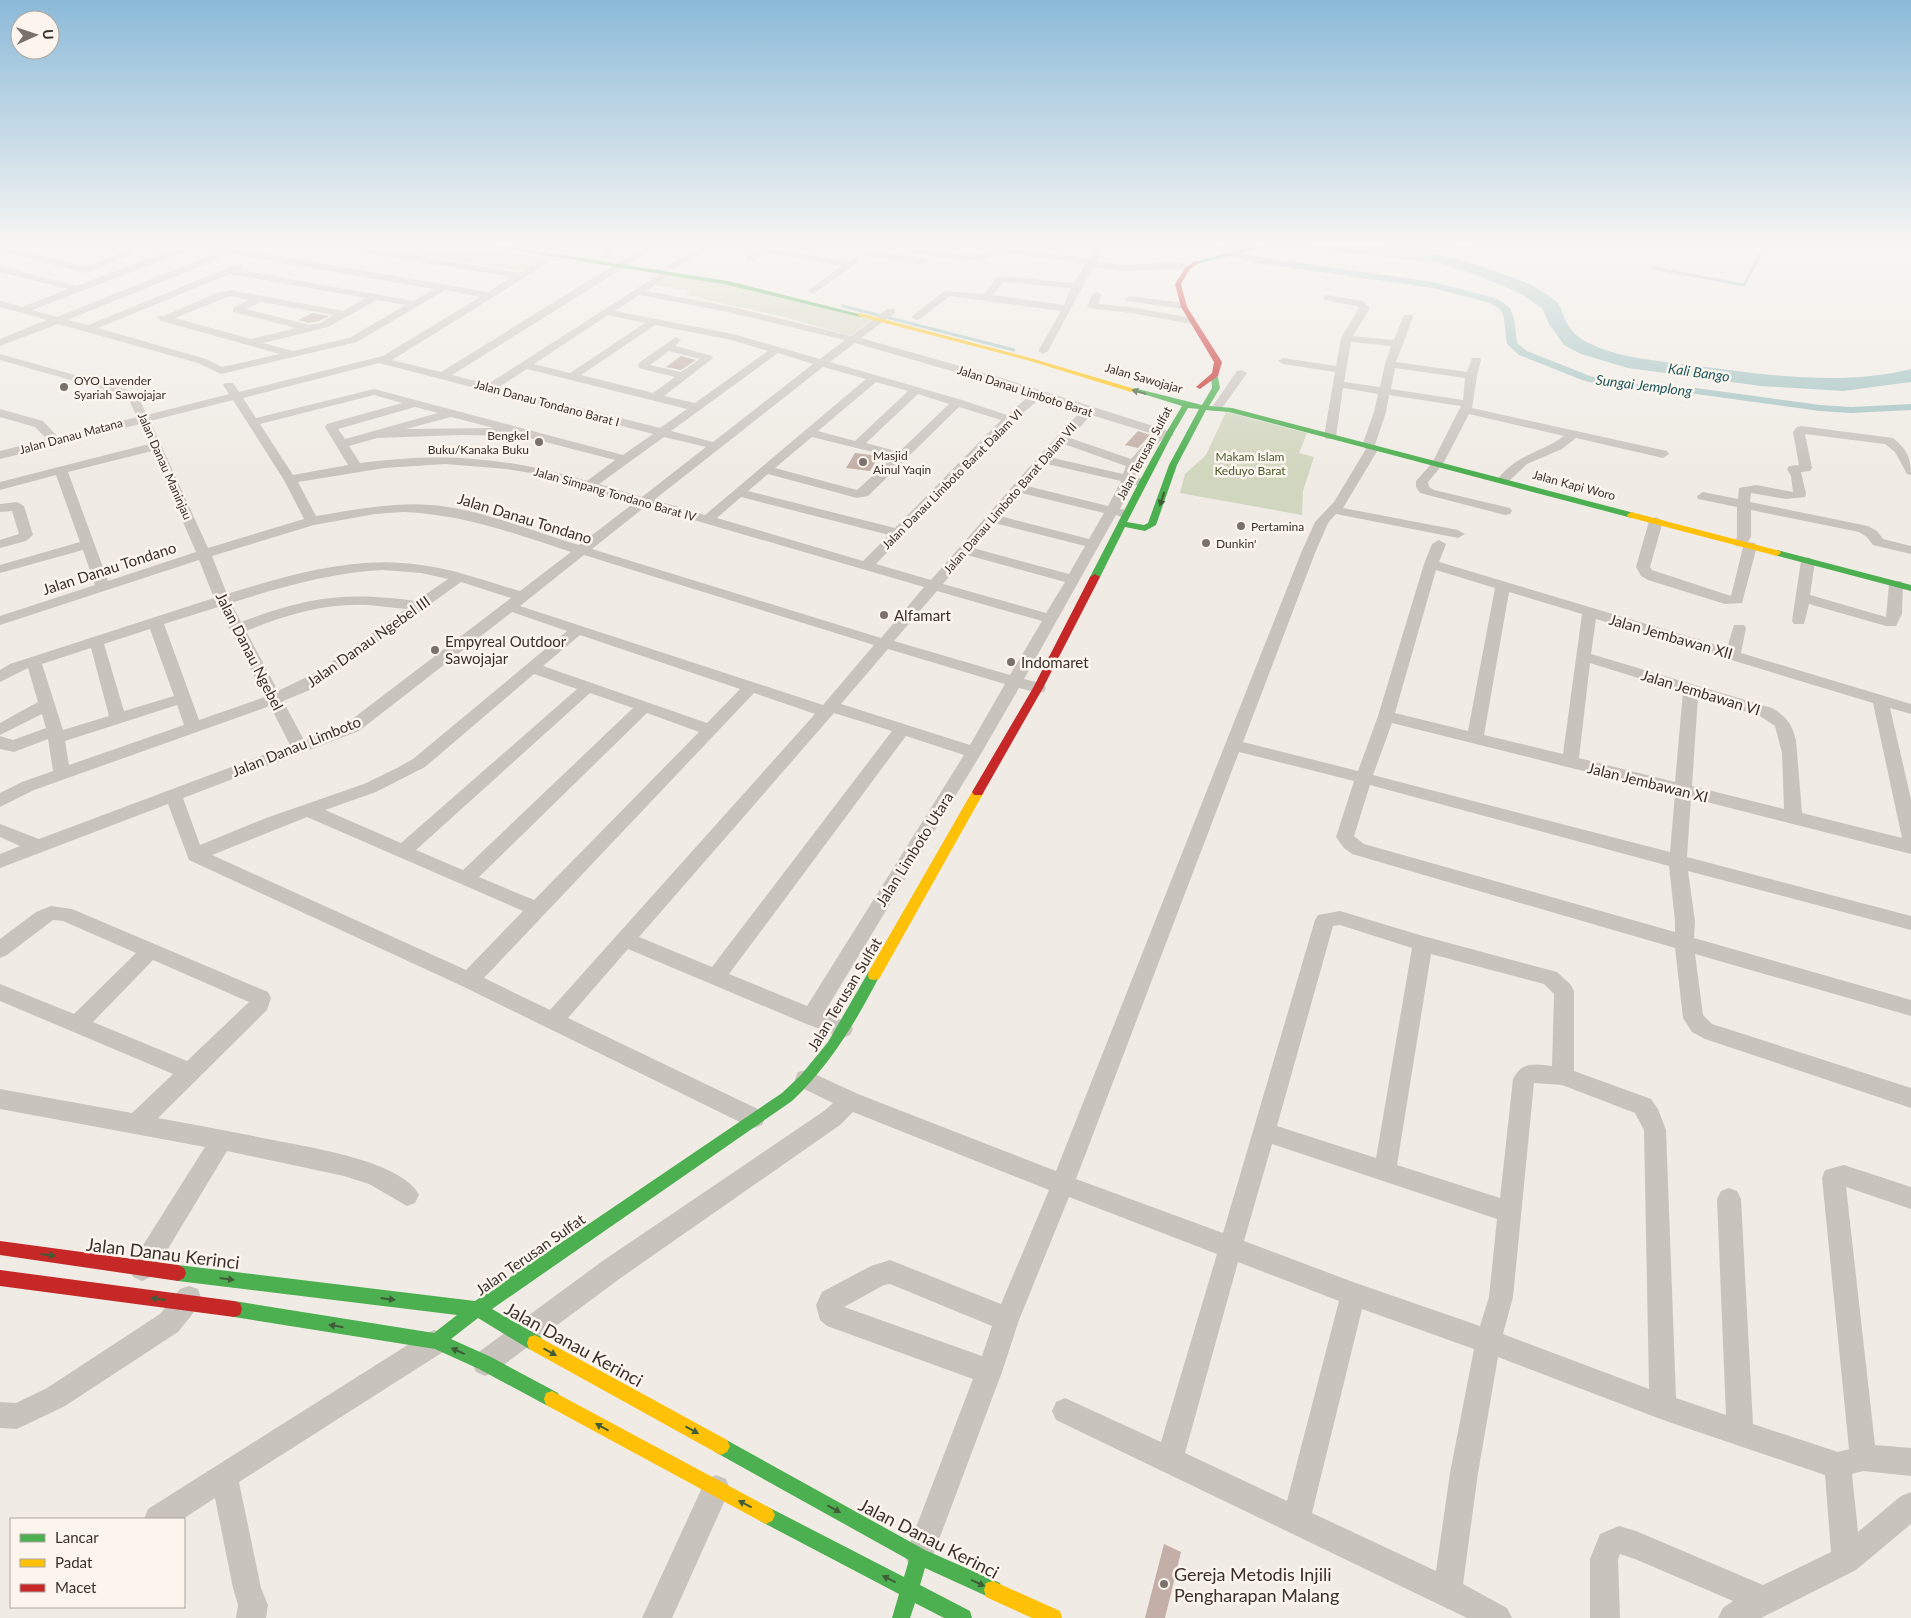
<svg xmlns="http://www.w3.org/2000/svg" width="1911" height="1618" font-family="Lato,sans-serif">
  <rect width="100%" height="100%" fill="#f0ebe5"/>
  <!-- green -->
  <path fill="#d1d6bf" d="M352 244H465L543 257 521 271H517Z
    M668 275 714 282 872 319 851 335H848L780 316 686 295 690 291 654 285Z
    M1226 412 1307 433 1299 453 1314 457 1303 491 1302 515 1180 493 1185 474 1206 455Z"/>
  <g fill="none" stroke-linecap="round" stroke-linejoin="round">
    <!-- stream -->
    <path stroke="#a1c2c1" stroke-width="3" d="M1404 253 1494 244
      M1653 268 1744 285 1765 244
      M843 306 1014 350"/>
    <!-- canal -->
    <path fill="#a1c2c1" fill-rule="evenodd" d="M1208 244H1220L1235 252 1258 257 1433 282 1498 299 1510 308 1514 318 1517 343 1527 351 1590 376 1612 382 1696 388 1820 405 1851 407 1911 404V410L1851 413 1820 411 1696 394 1612 388 1582 380 1519 355 1507 344 1504 318 1501 310 1490 303 1433 288 1258 263 1229 256Z"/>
    <!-- river -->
    <path fill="#a1c2c1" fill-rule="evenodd" d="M1304 244C1375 244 1431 247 1498 272 1509 277 1523 280 1533 286 1541 291 1552 297 1558 303 1561 307 1562 313 1564 317 1570 332 1579 339 1593 345 1623 359 1657 360 1689 365 1762 374 1838 387 1911 369V382L1843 391 1761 386 1628 368 1581 354 1564 345 1549 324 1543 309 1520 293 1471 273 1440 263 1312 249 1306 247Z"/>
  </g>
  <!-- building -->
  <path fill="#c3afa7" d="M312 313 329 316 319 321 309 323 298 320Z
    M681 356 696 360 681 370 666 367Z
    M1138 431 1150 435 1138 448 1125 445Z
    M855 453 879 456 870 471 846 468Z
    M1164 1544 1181 1552 1165 1618H1145Z"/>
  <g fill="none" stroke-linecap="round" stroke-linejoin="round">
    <!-- street -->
    <path fill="#c9c3be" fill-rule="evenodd" d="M76 244H97L130 250 135 253 86 273 0 251V245L85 267 119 254Z
      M185 244H207L488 292 512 277 329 247 325 244H348L519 273 547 254H553V258L524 278 392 360 441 372 611 267 651 244H662L452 375 488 384 666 270 671 273 669 275 646 291 728 306 851 336 887 309H895V313L861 338 1002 378 1172 432 1174 435 1168 439 1164 437 1139 465 1135 477 1144 479 1146 482 1140 486 1132 484 1120 509 1127 510 1129 513 1122 517 1116 515 1024 679 1044 684 1046 688 1044 692 1038 693 1019 688 982 752 824 1013 850 1023 853 1029 850 1035 843 1038 804 1023 628 949 568 1018 762 1111 765 1118 762 1125 754 1128 746 1125 462 986 189 860 168 804 0 868V854L20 846 0 837V824L39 839 290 745 270 706 34 790 0 807V793L22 782 53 771 48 739 14 752 0 749V736L13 740 46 728 42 714 0 735V723L38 702 28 668 0 682V670L10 664 214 598 199 560 0 625V616L95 585 83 550 0 573V565L80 542 56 475 0 490V482L149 444 140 424 0 459V451L47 439 35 427 0 417V409L43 421 58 437 137 417 129 400 120 394 0 360V354L128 390 138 396 147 415 229 394 223 385 225 383H233L239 392 383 356 480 297 445 290 357 342 221 374 198 363 58 324 0 346V339L47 320 0 307V301L22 307 68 289 0 272V266L77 286ZM194 248 219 252 57 317 32 310ZM231 254 434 289 414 301 239 270 245 266 240 263 88 325 67 320ZM230 274 366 298 343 311 230 290 214 294 164 316H158L157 318 161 321 280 354 222 367 206 359 98 328ZM639 295 728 312 845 340 820 359 733 334 615 311ZM230 296 249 300 233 308V312L296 328 251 339 175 318ZM377 300 406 305 349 338 293 351 263 343 328 327ZM261 302 334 315 320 323 309 325 246 309ZM608 315 645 323 570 373 534 364ZM655 325 731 340 768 351 695 403 664 396 713 358 712 356 675 346 681 340 676 337 640 362 638 366 639 368 675 377 653 393 581 375ZM855 343 1031 394 1007 415 962 400 830 362ZM669 351 700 359 681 372 650 365ZM778 353 813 364 713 442 671 431ZM379 363 653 434 623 455 374 389 256 418 243 398ZM823 367 866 379 705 515 654 500ZM527 369 687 409 660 428 499 387ZM876 382 908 391 855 441 818 431ZM918 394 949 404 899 452 866 443ZM374 395 402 403 327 424 325 427 348 465 293 475 260 424ZM1041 398 1081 411 1039 456 931 580 876 564 1013 421ZM233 400 284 480 304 519 208 548 150 421ZM415 407 438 413 345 439 338 429ZM959 407 1001 420 895 528 748 491 768 474 857 498 868 496ZM1091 415 1153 434 1131 459 1070 438ZM451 417 494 428 406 429ZM461 435 522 436 615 460 587 481C505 457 444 452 360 463L349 446 377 438ZM664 437 706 447 642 497 599 484ZM812 437 893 457 857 490 775 468ZM1064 444 1126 466 1123 474 1053 458ZM152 451 196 552 108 581 68 472ZM445 464 507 469 537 474 634 503 579 545C531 531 481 509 431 505 392 502 354 510 316 516L298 482 384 468ZM1047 464 1121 481 1108 506 1027 486ZM1021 493 1104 513 1089 539 1000 516ZM741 497 889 535 863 561 717 518ZM646 506 924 587 881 638 592 549ZM403 512C462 514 516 534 571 552L520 591C487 582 455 569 421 565 355 555 289 575 227 594L212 556 314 525 375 514ZM994 523 1085 546 1069 574 973 548ZM584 555 874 645 823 705 520 606ZM967 555 1065 582 1046 613 943 584ZM382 570 421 573 448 579 416 601C346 591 307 597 241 622L231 603C281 587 329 573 382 570ZM461 582 511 598 347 723 304 740 283 701 310 690 329 677ZM937 591 1042 621 1010 675 894 641ZM368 605 406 609 319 671 278 691 246 631C286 615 324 603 368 605ZM218 607 265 697 199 720 164 624ZM512 612 567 631 413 759 397 768 364 784 266 818 200 845 183 798 359 731ZM150 629 174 696 124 711 104 644ZM580 635 740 689 707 723 543 666ZM91 648 109 716 63 730 42 664ZM888 649 1005 684 970 745 841 704ZM534 674 577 689 401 843 325 810 376 792 425 767ZM590 693 633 708 463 870 416 850ZM754 693 815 714 550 1010 484 978ZM177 705 184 725 69 765 65 741ZM647 713 699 732 534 900 479 877ZM834 713 892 731 712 967 639 937ZM906 736 964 755 807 1006 729 974ZM307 817 523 911 466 970 212 855Z
      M615 244H626L607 258H601V254Z
      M707 244H719L675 268H669L667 266Z
      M764 244H774L771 248 848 262 855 258 860 261 813 294 808 291 810 289 841 266 765 252 752 262H746V258Z
      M888 244C920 244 952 259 984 253L991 244H1000L999 246 1089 259 1097 244H1106L1097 262C1106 263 1115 264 1124 265 1141 266 1180 257 1193 268L1188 271 1170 269 1125 271 1093 267 1048 351 1043 354 1038 351 1061 311 950 296 920 319 916 320 911 317 944 291 984 294 997 277 1000 276 1074 283 1085 264 995 251C994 253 992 256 990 257 977 265 900 253 888 244ZM1003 282 1071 288 1064 305 993 295Z
      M866 250 922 258 927 261 922 264 863 255 861 253Z
      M1097 292 1102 295 1098 304 1131 307 1191 318 1196 321 1191 324 1131 313 1088 308 1087 306 1093 293Z
      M1328 295 1363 301 1369 307V310L1353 336 1394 340 1404 315H1412L1413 317 1396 362 1467 372 1472 358H1480L1481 360 1477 376 1472 408 1667 451 1669 454 1663 458 1576 438 1562 449 1527 464 1507 483 1503 484 1497 480C1516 454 1541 453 1564 436L1469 414 1443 464 1428 482 1429 487 1434 490 1510 508 1512 511 1510 514 1505 515 1420 493 1416 487V481L1432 463 1461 406 1389 395 1386 412 1375 445 1379 448 1343 508 1458 530 1465 534 1458 538 1336 514 1328 523 1315 553 1243 742 1358 771 1378 716 1424 564 1432 544 1439 540 1446 544 1439 562 1727 648 1734 625H1744L1746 628 1741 653 1911 704V714L1890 708 1911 799V854L1691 798 1687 857 1911 916V930L1688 871 1695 921 1694 938 1911 1000V1016L1695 954 1703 1015 1712 1024 1911 1088V1108L1705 1039 1692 1032 1683 1018 1675 948 1352 854 1344 848 1336 837 1354 781 1239 752 1076 1179 1223 1233 1315 920 1318 915 1340 911 1423 936 1557 972 1571 985 1574 991V1071L1651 1099 1658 1109 1666 1130 1676 1398 1726 1415 1717 1199 1721 1191 1729 1188 1737 1191 1741 1199 1753 1424 1838 1452 1849 1449 1822 1178 1825 1170 1844 1165 1911 1187V1209L1846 1187 1875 1445 1911 1448V1476L1863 1471 1852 1474 1858 1532 1901 1496 1911 1492V1524L1856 1570 1761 1618H1718L1723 1608 1733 1601 1635 1559 1620 1554 1618 1559 1620 1618H1590V1559L1600 1534 1619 1526 1636 1531 1763 1585 1831 1552 1825 1475 1663 1420 1498 1357 1478 1473 1463 1584 1507 1608 1512 1618H1467L1056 1420 1052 1411 1056 1402 1065 1398 1161 1442 1217 1254 1069 1197 1019 1320 1002 1372 929 1566 919 1570 909 1566 905 1556 973 1379 827 1326 820 1320 816 1305 822 1292 871 1266 890 1260 1001 1304 1049 1190 853 1112 840 1125 622 1277 494 1372 485 1376 476 1372 472 1363 476 1354 604 1260 824 1111 833 1103 798 1086 795 1079 798 1072 806 1070 858 1094 1056 1171 1301 553 1315 522 1334 502 1366 449 1362 446 1374 412 1378 394 1343 388 1336 436 1334 439H1326L1324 436 1335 372 1283 364 1278 361 1283 358 1336 366 1341 338 1359 308 1356 306 1324 300V296ZM1351 342 1391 346 1385 364 1380 387 1344 382ZM1395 368 1465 378 1463 400 1391 389ZM1436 570 1495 588 1468 731 1395 713ZM1509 592 1582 614 1563 754 1484 735ZM1596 619 1873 703 1902 838 1802 813 1796 740C1792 724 1786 716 1772 708L1591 654ZM1590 663 1683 692 1675 782 1579 758ZM1698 697 1760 716 1775 726 1782 753 1784 809 1692 786ZM1392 723 1675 794 1670 852 1373 775ZM1370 785 1669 866 1675 921V932L1364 844 1354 836ZM1340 925 1412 948 1376 1158 1277 1126 1333 926ZM1431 954 1544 984 1554 994 1552 1066C1536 1064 1522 1061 1513 1079L1500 1198 1397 1165ZM1534 1083 1562 1085 1635 1113 1644 1130 1649 1389 1503 1334 1513 1297ZM1272 1144 1497 1219 1489 1297 1480 1326 1353 1282 1244 1241ZM1238 1262 1339 1301 1287 1501 1185 1453ZM890 1284 992 1326 982 1356 844 1307 884 1285ZM1362 1309 1474 1349 1450 1473 1436 1571 1312 1513Z
      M1130 296 1184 303 1189 306 1184 309 1126 301 1125 299Z
      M1241 370 1247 373 1220 411H1212L1210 409 1212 407 1237 371Z
      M1801 426 1893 438C1907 450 1911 457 1911 475L1907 474 1895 452 1885 444 1805 434 1812 468 1810 471 1801 472 1806 494 1805 497 1786 499 1751 493 1750 502 1868 526 1877 531 1883 539 1911 546V554L1873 545 1867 537 1859 532 1751 510V537L1748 542 1755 543 1757 546 1742 603 1725 604 1648 580 1641 576 1636 567 1649 521 1656 517 1663 521 1650 567 1652 570 1731 596 1743 547 1736 546 1734 543 1737 537V507L1698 499 1697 496 1703 492 1738 499 1739 488 1756 485 1793 492 1791 476 1787 469 1789 466 1799 465 1793 432 1797 427Z
      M17 502 24 506 33 535 26 541 0 548V540L19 534 12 511 0 512V504Z
      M1808 557 1815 561 1810 595 1886 617 1889 584 1891 581H1901L1903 584 1902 614 1896 626H1886L1809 604 1804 624H1794L1792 621 1801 561Z
      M51 906 72 909 268 992 271 998 267 1010 158 1118C196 1125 234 1132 273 1140 307 1147 403 1161 419 1195L415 1203 407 1206 369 1184 344 1176 227 1151 151 1277 142 1281 133 1277 130 1269 133 1261 205 1147 0 1109V1089L132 1113 173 1074 0 1001V984L74 1014 136 953 63 921 53 920 7 955 0 958V939L36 912ZM153 960 249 1002 187 1061 93 1022Z
      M189 1286 198 1289 201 1298 198 1307 178 1332 65 1406 17 1429 0 1428V1402L16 1403 47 1388 160 1314 180 1289Z
      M434 1330 443 1334 447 1343 443 1352 239 1482 261 1588 268 1605 266 1618H236L238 1605 233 1588 215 1498 183 1519H144L148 1509 425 1334Z
      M716 1475 726 1479 730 1489 672 1618H642L706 1479Z"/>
    <!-- fast -->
    <path fill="#4caf50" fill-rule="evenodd" d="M476 244H492L728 281 863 315 860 317 728 285Z
      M1265 244H1277L1197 264 1194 262Z
      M1211 375 1218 377 1220 388 1209 406 1232 408 1634 513 1635 515 1631 518 1628 517 1229 412 1206 410 1177 465 1156 525 1145 531 1125 527 1100 577 1098 579H1092L1090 577C1120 520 1148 461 1182 406L1130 390 1134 388 1202 405 1212 388ZM1188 408 1199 409 1169 465 1148 523 1144 525 1127 522 1172 435Z
      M1777 550 1911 585V591L1774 555V551Z
      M874 970 879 971 880 975C856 1022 830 1065 792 1101L492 1309 541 1337 543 1343 541 1349 535 1351 529 1349 478 1318 451 1339 491 1357 558 1393 560 1399 558 1405 552 1407 546 1405 479 1369 435 1349 234 1317 228 1315 226 1309 228 1303 234 1301 434 1333 457 1315 178 1281 172 1278 170 1273 172 1268 178 1265 475 1301 782 1093 801 1075 828 1042 869 971Z
      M721 1437 925 1550 1000 1583 1002 1590 1000 1597 993 1599 925 1568 920 1585 970 1611 972 1618H944L915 1603 910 1618H892L899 1594 760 1521 757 1515 760 1509 766 1506 772 1509 904 1577 909 1560 715 1452 712 1446 715 1440Z"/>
    <!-- slow -->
    <path fill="#ffc107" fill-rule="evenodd" d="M860 313 1034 359 1138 390 1131 392 1030 361 858 316V314Z
      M1631 512 1780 551 1781 553 1777 556 1628 517 1627 515Z
      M978 788 984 792 879 979 874 980 869 979 868 975 869 971 972 792Z
      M535 1335 727 1440 730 1446 727 1452 721 1455 715 1452 529 1349 527 1343 529 1337Z
      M552 1391 772 1509 775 1515 772 1521 766 1524 760 1521 546 1405 544 1399 546 1393Z
      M993 1581 1060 1611 1062 1618H1032L986 1597 984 1590 986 1583Z"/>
    <!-- jam -->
    <path fill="#c62828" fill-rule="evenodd" d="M1195 261 1200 262 1190 269 1181 284 1187 307 1222 362 1218 376 1200 389 1196 387 1212 373 1214 362 1181 307 1175 284 1186 267Z
      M1095 574 1100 577 1043 688 982 795H974L972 792 1033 688 1090 577Z
      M0 1241 178 1265 184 1268 186 1273 184 1278 178 1281 0 1255Z
      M0 1270 234 1301 240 1303 242 1309 240 1315 234 1317 0 1286Z"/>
  </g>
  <!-- one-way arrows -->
  <defs><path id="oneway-solid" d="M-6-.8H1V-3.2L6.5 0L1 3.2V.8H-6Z" transform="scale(1.25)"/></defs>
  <g fill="#415c38">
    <use href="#oneway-solid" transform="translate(1139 392) rotate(-164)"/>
    <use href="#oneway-solid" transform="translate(1162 499) rotate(108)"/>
    <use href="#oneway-solid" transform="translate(48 1255) rotate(8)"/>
    <use href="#oneway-solid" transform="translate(227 1279) rotate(7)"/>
    <use href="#oneway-solid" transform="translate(158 1299) rotate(-173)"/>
    <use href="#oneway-solid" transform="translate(388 1299) rotate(7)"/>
    <use href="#oneway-solid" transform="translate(336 1326) rotate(-171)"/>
    <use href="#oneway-solid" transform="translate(458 1351) rotate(-156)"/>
    <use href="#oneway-solid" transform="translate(550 1352) rotate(29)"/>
    <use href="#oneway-solid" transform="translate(602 1427) rotate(-151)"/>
    <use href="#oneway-solid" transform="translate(692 1430) rotate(29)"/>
    <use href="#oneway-solid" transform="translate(745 1504) rotate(-153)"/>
    <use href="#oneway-solid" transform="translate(834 1509) rotate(29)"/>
    <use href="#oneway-solid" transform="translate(889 1579) rotate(-153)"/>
    <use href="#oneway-solid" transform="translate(978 1583) rotate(25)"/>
  </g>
  <!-- sky -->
  <linearGradient id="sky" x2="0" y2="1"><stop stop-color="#8bbad8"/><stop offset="0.52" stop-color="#f8f6f3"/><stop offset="1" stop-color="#f8f6f3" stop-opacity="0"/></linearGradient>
  <rect width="1911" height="471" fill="url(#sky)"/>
  <!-- markers -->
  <g fill="#7a716c" stroke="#fbf5ee" stroke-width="2">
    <circle cx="64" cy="387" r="5"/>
    <circle cx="539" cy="442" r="5"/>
    <circle cx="863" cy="462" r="5"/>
    <circle cx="1241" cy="526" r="5"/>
    <circle cx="1206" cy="543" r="5"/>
    <circle cx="884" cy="615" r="5"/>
    <circle cx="435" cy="650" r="5"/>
    <circle cx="1011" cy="662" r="5"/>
    <circle cx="1164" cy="1584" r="5"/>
  </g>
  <g text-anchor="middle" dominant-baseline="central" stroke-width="5" stroke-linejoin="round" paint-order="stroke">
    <!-- far-street labels -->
    <g font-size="12" fill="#3b302b" stroke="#fbf5ee">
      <text transform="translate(1144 378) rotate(16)">Jalan Sawojajar</text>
      <text transform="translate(1025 391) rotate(18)">Jalan Danau Limboto Barat</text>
      <text transform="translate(547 403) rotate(15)">Jalan Danau Tondano Barat I</text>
      <text transform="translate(71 436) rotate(-15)">Jalan Danau Matana</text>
      <text transform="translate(1144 453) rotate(-62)">Jalan Terusan Sulfat</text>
      <text transform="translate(165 466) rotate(66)">Jalan Danau Maninjau</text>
      <text transform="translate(952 479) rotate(-45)">Jalan Danau Limboto Barat Dalam VI</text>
      <text transform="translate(1574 485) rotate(15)">Jalan Kapi Woro</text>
      <text transform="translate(615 494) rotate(16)">Jalan Simpang Tondano Barat IV</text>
      <text transform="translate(1010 498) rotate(-49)">Jalan Danau Limboto Barat Dalam VII</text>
    </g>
    <!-- far-poi labels -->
    <g font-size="12" fill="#3b302b" stroke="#fbf5ee" text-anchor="start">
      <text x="74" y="380">OYO Lavender<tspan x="74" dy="14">Syariah Sawojajar</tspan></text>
      <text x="529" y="435" text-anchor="end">Bengkel<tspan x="529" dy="14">Buku/Kanaka Buku</tspan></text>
      <text x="873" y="455">Masjid<tspan x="873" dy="14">Ainul Yaqin</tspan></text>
      <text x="1251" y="526">Pertamina</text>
      <text x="1216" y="543">Dunkin'</text>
    </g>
    <!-- far-park labels -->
    <g font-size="12" fill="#4a5a2e" stroke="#fbf5ee">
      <text x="1250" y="456">Makam Islam<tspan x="1250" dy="14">Keduyo Barat</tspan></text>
    </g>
    <!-- far-water labels -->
    <g font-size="14" font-style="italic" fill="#1f5a5e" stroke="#fbf5ee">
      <text transform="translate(1699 372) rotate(8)">Kali Bango</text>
      <text transform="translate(1644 385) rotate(7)">Sungai Jemplong</text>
    </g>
    <!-- street labels -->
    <g font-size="15" fill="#3b302b" stroke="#fbf5ee">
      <text transform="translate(525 518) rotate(17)">Jalan Danau Tondano</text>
      <text transform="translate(109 568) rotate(-18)">Jalan Danau Tondano</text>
      <text transform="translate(1671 636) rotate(16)">Jalan Jembawan XII</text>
      <text transform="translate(368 641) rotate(-35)">Jalan Danau Ngebel III</text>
      <text transform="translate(250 651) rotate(63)">Jalan Danau Ngebel</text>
      <text transform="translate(1701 692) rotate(17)">Jalan Jembawan VI</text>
      <text transform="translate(296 746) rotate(-22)">Jalan Danau Limboto</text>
      <text transform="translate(1648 782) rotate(14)">Jalan Jembawan XI</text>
      <text transform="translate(914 849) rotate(-58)">Jalan Limboto Utara</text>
      <text transform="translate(844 994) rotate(-59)">Jalan Terusan Sulfat</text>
      <text transform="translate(530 1254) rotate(-35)">Jalan Terusan Sulfat</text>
    </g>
    <!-- poi labels -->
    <g font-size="15" fill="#3b302b" stroke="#fbf5ee" text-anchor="start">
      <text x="894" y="615">Alfamart</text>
      <text x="445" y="641">Empyreal Outdoor<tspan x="445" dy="17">Sawojajar</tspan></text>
      <text x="1021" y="662">Indomaret</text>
    </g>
    <!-- near-street labels -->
    <g font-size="18" fill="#3b302b" stroke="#fbf5ee">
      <text transform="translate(163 1253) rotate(7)">Jalan Danau Kerinci</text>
      <text transform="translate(574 1344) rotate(29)">Jalan Danau Kerinci</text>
      <text transform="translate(929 1538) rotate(27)">Jalan Danau Kerinci</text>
    </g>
    <!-- near-poi labels -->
    <g font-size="18" fill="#3b302b" stroke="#fbf5ee" text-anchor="start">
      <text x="1174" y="1574">Gereja Metodis Injili<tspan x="1174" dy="21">Pengharapan Malang</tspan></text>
    </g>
  </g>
  <!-- legend -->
  <rect x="10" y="1518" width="175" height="90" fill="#fbf5ee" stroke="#aea6a0"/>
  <rect x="20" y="1534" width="25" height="8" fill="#4caf50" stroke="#aea6a0"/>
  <text x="55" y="1543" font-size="15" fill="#3b302b">Lancar</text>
  <rect x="20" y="1559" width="25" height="8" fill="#ffc107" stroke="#aea6a0"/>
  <text x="55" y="1568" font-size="15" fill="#3b302b">Padat</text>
  <rect x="20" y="1584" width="25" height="8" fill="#c62828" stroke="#aea6a0"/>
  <text x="55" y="1593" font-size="15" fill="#3b302b">Macet</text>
  <!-- north arrow -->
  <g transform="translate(35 35) rotate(87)"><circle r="24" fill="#fbf5ee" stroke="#aea6a0"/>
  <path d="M0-4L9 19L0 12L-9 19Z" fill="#7a716c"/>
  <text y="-8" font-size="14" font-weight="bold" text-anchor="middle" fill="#3b302b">U</text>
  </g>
</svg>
